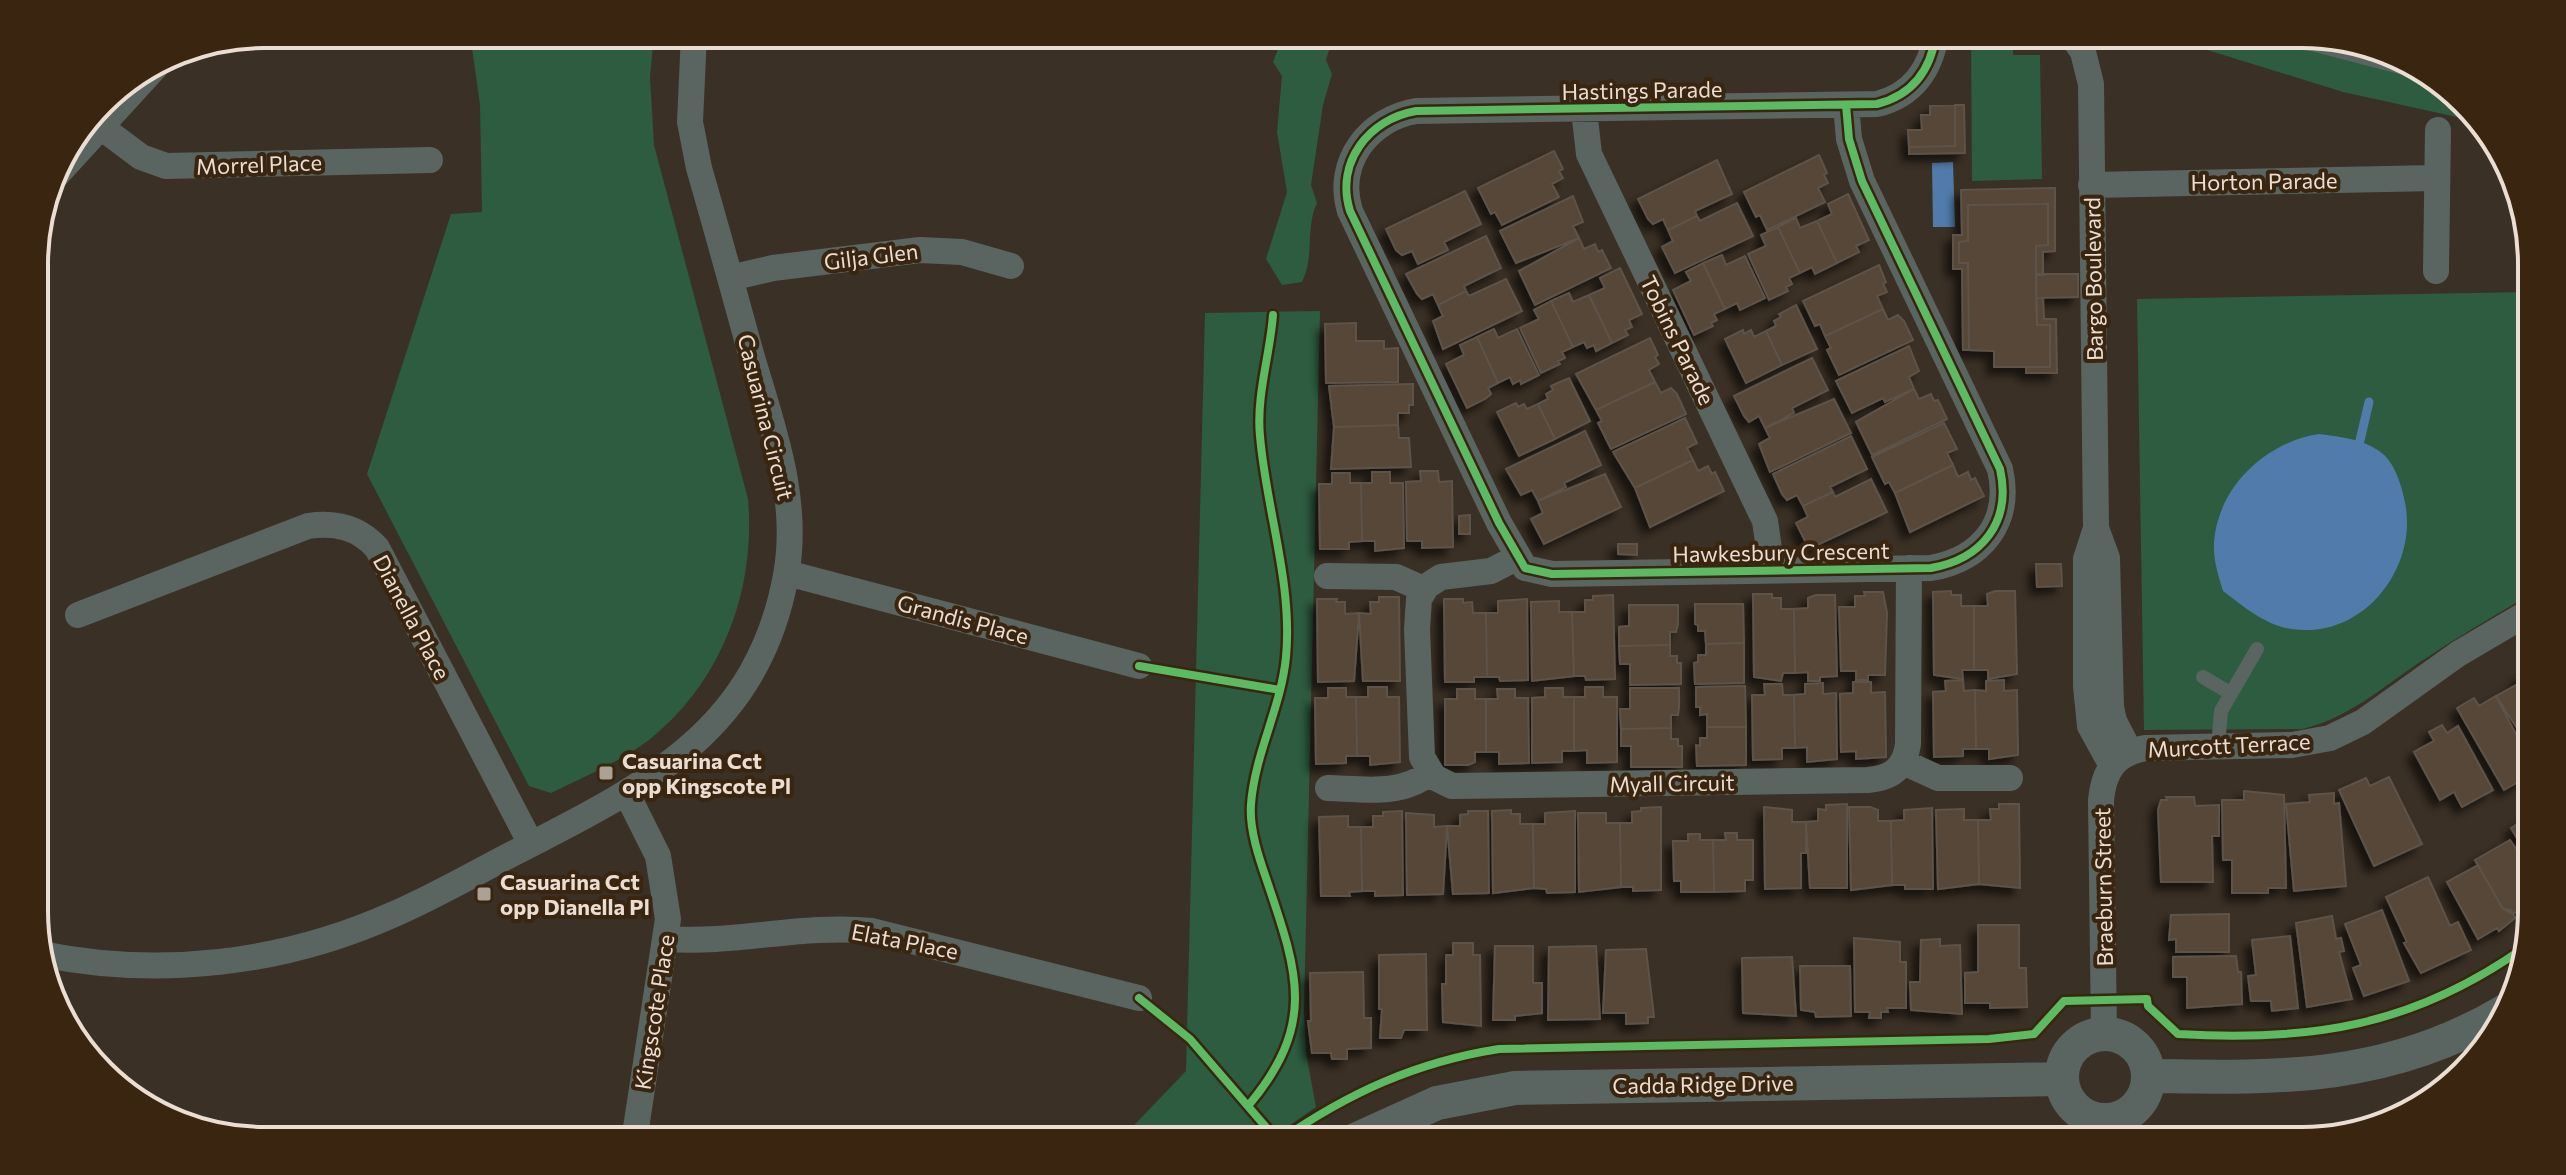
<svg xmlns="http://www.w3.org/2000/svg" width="2566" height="1175" font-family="Commissioner,sans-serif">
  <defs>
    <filter id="shadow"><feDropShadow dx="-7" dy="7" stdDeviation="4" flood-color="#0009"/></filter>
  </defs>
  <rect width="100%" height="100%" fill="#3b3025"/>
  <!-- green -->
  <path fill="#2d5c40" d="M470 34H654L650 77 654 145 748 499C756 590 722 682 649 740 620 762 583 777 551 793L529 786 367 474 451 214 482 212 480 105Z
    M1284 34H1334L1326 60 1332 74 1323 105 1311 185 1317 203C1305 228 1315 256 1302 282L1282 285 1266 259 1287 192 1277 132 1282 76 1273 62Z
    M2156 34H2255L2426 79 2484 123 2343 92Z
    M1971 36H2013V55H2040L2042 179 1972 181Z
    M2530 292 2531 594C2494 616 2456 638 2420 662 2381 688 2349 718 2302 729L2144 730 2137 299Z
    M1320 311 1304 1011 1306 1053 1316 1107 1267 1141H1119L1186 1071 1205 313Z"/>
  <!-- water -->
  <path fill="#517baa" d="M1953 162 1955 227H1933L1932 163Z
    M2319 434C2341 437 2365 439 2383 454 2394 463 2401 484 2404 498 2421 564 2365 640 2292 629 2266 626 2243 606 2223 591 2218 575 2213 559 2214 542 2218 487 2266 442 2319 434Z"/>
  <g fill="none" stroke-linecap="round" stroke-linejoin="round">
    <!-- stream -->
    <path stroke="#517baa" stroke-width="9" d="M2357 453 2369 402"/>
  </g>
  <!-- building -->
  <path fill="#564637" stroke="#5d534a" stroke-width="2" filter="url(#shadow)" d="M1955 105V146L1909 147 1908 130H1922L1921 115H1930V106Z
    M1955 105H1964L1965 153 1909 154V147L1955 146Z
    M1554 151 1563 169 1559 171 1563 178 1552 184 1559 197 1502 225 1495 212 1491 214 1478 188Z
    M1819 155 1827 173 1824 175 1828 183 1818 188 1825 202 1767 230 1760 215 1756 217 1744 192Z
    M1717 160 1732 194 1695 211 1697 216 1668 230 1663 219 1653 224 1648 219 1638 199Z
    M2055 188V251L2043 252V275L2036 274V246L2048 245V204L1968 205V241L1959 242V263H1968L1969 350H1963L1962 269H1953V235H1962L1961 190Z
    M1465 191 1481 224 1444 242 1448 250 1418 264 1412 251 1402 255 1396 250 1386 229Z
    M1848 194 1869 240 1856 246 1859 252 1837 263 1817 221 1832 214 1828 204Z
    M1573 196 1583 222 1573 226 1579 238 1516 263 1500 231Z
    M1737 203 1753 236 1675 273 1662 247 1673 241 1668 230 1697 216 1700 221Z
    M2048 204V245L2036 246 2037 325H2050V367H1994V351L1969 350 1968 263H1959V242L1968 241V205Z
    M1796 218 1800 228 1817 221 1837 263 1815 274 1812 267 1800 273 1778 227Z
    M1778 227 1800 273 1789 278 1792 284 1786 287 1788 291 1769 300 1748 254 1766 246 1761 235Z
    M1486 236 1501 268 1464 286 1466 291 1438 305 1433 294 1422 299 1417 294 1406 274Z
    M1579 238 1584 249 1595 244 1598 252 1602 250 1611 268 1535 305 1519 271Z
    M1722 255 1726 265 1745 256 1765 298 1740 310 1737 303 1725 309 1703 263Z
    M1703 263 1725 309 1714 314 1717 320 1711 323 1713 326 1694 335 1673 290 1691 281 1686 272Z
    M1879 265 1886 282 1883 284 1887 292 1877 296 1883 309 1825 336 1820 324 1815 326 1803 301Z
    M1620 268 1642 314 1629 320 1632 327 1625 330 1628 335 1612 343 1589 295 1605 288 1600 278Z
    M2036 274H2078V297L2036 298Z
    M1506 279 1522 311 1443 349 1433 321 1443 316 1438 305 1466 291 1469 296Z
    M1569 293 1573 302 1589 295 1612 343 1596 351 1594 345 1587 348 1584 342 1573 347 1551 301Z
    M2036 298H2043L2044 319H2056L2057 373H2026V367H2050V325H2037Z
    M1551 301 1573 347 1562 352 1565 358 1558 361 1560 364 1541 373 1520 328 1539 319 1534 310Z
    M1796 305 1817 349 1782 365 1766 331 1776 326 1774 321 1781 317 1779 314Z
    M1883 309 1888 320 1898 315 1904 321 1913 340 1839 375 1827 350 1831 348 1825 336Z
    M1356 323V341H1384V349L1398 348V382L1326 383 1325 324Z
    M1494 329 1498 338 1517 329 1539 375 1521 384 1520 380 1513 384 1510 377 1498 383 1477 337Z
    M1743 330 1744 334 1751 330 1754 337 1766 331 1782 365 1746 383 1725 339Z
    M1477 337 1498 383 1488 388 1491 394 1485 399 1467 408 1446 364 1464 355 1460 345Z
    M1650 338 1658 355 1655 357 1659 364 1649 370 1655 382 1596 410 1576 374Z
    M1909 346 1919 371 1909 377 1914 389 1885 402 1883 398 1852 413 1836 381Z
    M1812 358 1828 390 1792 408 1794 413 1765 428 1759 416 1749 422 1744 416 1734 396Z
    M1569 378 1590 421 1555 439 1538 404 1548 399 1546 394 1553 390 1551 386Z
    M1655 382 1661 393 1671 388 1677 394 1686 414 1611 449 1598 423 1602 421 1596 410Z
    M1413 384V405H1409V413H1398V425L1334 427 1329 386Z
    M1914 389 1919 399 1931 394 1934 401 1938 400 1947 419 1872 455 1856 422Z
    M1834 399 1851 433 1770 472 1759 444 1770 438 1765 428Z
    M1516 403 1518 407 1524 404 1527 409 1538 404 1555 439 1519 456 1497 412Z
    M1685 418 1697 443 1687 448 1693 460 1635 488 1613 452Z
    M1944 423 1957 449 1947 453 1953 465 1895 493 1889 482 1885 484 1872 457Z
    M1398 425 1399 438H1409L1411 467 1331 469 1334 427Z
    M1585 431 1601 465 1564 483 1566 487 1538 501 1532 490 1521 495 1506 469Z
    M1851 436 1867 469 1830 487 1833 492 1803 506 1797 495 1787 500 1782 494 1773 474Z
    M1693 460 1698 471 1708 466 1712 474 1715 472 1724 491 1650 527 1635 488Z
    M1953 465 1958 477 1968 472 1971 480 1975 478 1984 496 1910 532 1895 493Z
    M1420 471H1438L1439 482 1452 481 1453 547 1422 548V541H1407L1406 482 1421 481Z
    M1372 472H1390V483H1403L1404 548 1375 551V541H1362L1361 483H1372Z
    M1332 473H1350V483H1361L1362 541 1349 542V549H1320L1319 484H1332Z
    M1605 474 1621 507 1544 544 1531 519 1543 513 1538 501Z
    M1871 479 1887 512 1809 549 1796 523 1808 517 1803 506 1833 492 1835 497Z
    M1470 515V534H1459V516Z
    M1618 544H1637V555L1618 554Z
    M2036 564H2061L2062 586 2037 587Z
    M1951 591V595H1961V606H1974V670H1962L1963 679 1934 675 1933 592Z
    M1995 591H2015L2017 674 1988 679V670H1974V606H1988L1987 594Z
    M1864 592H1883L1887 613 1885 675H1868V680H1856V671H1841L1839 607H1855V596H1865Z
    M1753 594H1772V598H1781V609H1794L1795 673H1783L1781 681 1754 677Z
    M1613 595 1615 679 1586 680 1585 676H1574L1572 612H1585V600H1593V596Z
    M1816 595H1835L1837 676 1820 677V681H1808V672L1795 673 1794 609 1808 608V598Z
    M1379 597H1399L1400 681H1363L1359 613 1371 614 1370 602H1379Z
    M1317 599H1337L1336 602H1345V614L1359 613 1354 681 1318 682Z
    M1444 599H1463V603L1472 602 1473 613H1486L1487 677H1474V682H1445Z
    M1527 599 1528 680 1500 681 1499 677H1487L1486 613H1498V601Z
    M1559 601V612H1572L1574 676 1532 681 1531 602Z
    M1695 604H1743L1744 643 1706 644 1705 631H1698V625L1695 624Z
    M1629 605H1678V624L1676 632H1670V645L1619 646V627L1629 626Z
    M1744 643V683L1695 684 1694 663 1698 662V655H1706V644Z
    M1670 645V656H1677V663H1681V684L1630 685V664H1620L1619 646Z
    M2529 671 2531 675 2532 751 2496 696 2520 683 2517 678Z
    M1963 680 1964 691 1975 690 1976 749H1963V756L1934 757 1933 692 1946 691 1945 681Z
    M2004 680V691L2017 690 2018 755 1989 759V749H1976L1975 690 1986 691V681Z
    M1853 682H1871V693L1885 692 1886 757 1856 759V751L1841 752 1840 694 1853 693Z
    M1823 683V694L1836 693 1837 759 1807 762V747L1795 748 1794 695 1805 694V684Z
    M1764 684H1782L1783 695H1794L1795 748H1782V759L1753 760 1752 695H1765Z
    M1745 686 1746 727H1707V714L1700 715V707H1696V687Z
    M1368 687H1387V697H1399L1400 762 1370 765V756H1357L1356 697H1368Z
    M1585 687H1603V697H1617V762L1587 763V750L1574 751V697H1585Z
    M1328 688H1346V697H1356L1357 756H1346V763L1316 764 1315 698H1328Z
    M1545 688H1563V697H1574V751H1562V762L1532 763V698L1545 697Z
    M1630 688H1679V707L1678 715H1671V728L1621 729 1620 709H1630Z
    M1457 689H1475V699H1486V752H1475V762L1468 765H1445V699H1457Z
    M1497 689H1515V698H1528L1529 763 1499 764V752H1486V699H1498Z
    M2496 696 2530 761 2519 768 2525 778 2504 790 2457 708 2474 698 2479 706Z
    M2442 725 2447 733 2458 726 2493 790 2462 807 2454 792 2440 800 2414 752 2434 741 2429 732Z
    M1707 727H1746V765L1697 766 1696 745 1700 746V738H1707Z
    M1671 728V739H1678V746H1682V767H1631V746H1621V729Z
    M2389 777 2422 844 2374 866 2339 790 2366 778 2370 786Z
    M2244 791 2284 795 2286 888H2268V893H2232V860H2223L2222 800H2244Z
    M2334 793V804L2339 803 2346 886 2294 891 2286 804 2310 802 2309 795Z
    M2166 797H2194L2195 806 2219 805V836H2212L2213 882H2161L2158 810 2161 800H2167Z
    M1847 804V888H1810L1806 822 1818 821V809L1826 810V805Z
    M1999 804H2019L2020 888 1979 884 1978 820H1991L1990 809H1999Z
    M1661 807V890L1633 891V887H1621L1620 823H1632V812L1641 811V808Z
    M1764 807 1792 810V822H1806V853H1801V888L1765 889Z
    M1849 807H1870L1878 810V821H1891L1892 885 1851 890Z
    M1932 808 1933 889H1905V885H1892L1891 821 1904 820V810Z
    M1964 809V820H1978L1979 884 1938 889 1936 810Z
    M1511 810V814H1520V824H1533L1534 888 1493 893 1492 811Z
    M1402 811 1403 895 1375 896V891H1362L1361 827H1373V816H1383V812Z
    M1468 811H1488L1489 893 1453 894 1447 826H1460V815L1468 814Z
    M1575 811V892L1547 893 1546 889 1534 888 1533 824H1545V813Z
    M1406 813 1434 815V827L1447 826 1443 894 1407 895Z
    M1578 813H1606V823H1620L1621 887 1579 892Z
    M2532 815V864L2511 828Z
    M1348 816V827H1361L1362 891 1349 892 1350 896H1321L1319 817Z
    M1725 833H1737V840H1753V880H1745V891L1714 892 1713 840H1726Z
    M1688 834H1700V840H1713L1714 892H1681V881H1674L1673 841H1688Z
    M2510 840 2532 872V900L2513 914 2503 909 2475 860Z
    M2478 865 2503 909 2511 910 2515 918 2499 931 2497 928 2478 939 2447 882Z
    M2428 877 2450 926 2458 922 2471 950 2421 973 2404 943 2407 942 2386 897Z
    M2382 910 2409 981 2364 996 2353 968 2361 965 2345 924Z
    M2229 914V952H2176V939L2169 940 2171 915Z
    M2332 916 2336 939 2341 938 2344 951 2339 952 2352 999 2307 1007 2296 923Z
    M1978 925H2019V968H2026L2027 1007 1990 1008V1003H1965V973L1978 972Z
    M2290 936 2298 1008 2272 1011 2271 1001H2251L2248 976 2256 975 2252 940Z
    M1854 938 1900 942V962H1906V1008H1887L1888 1012H1881V1018H1869L1870 1012H1855Z
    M1940 939V946L1960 945 1962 1014 1911 1010 1910 982H1920L1921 940Z
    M1453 943H1473V955H1480L1481 1026 1443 1022 1442 984H1446V955H1453Z
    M1495 946H1533V983H1542V1013L1515 1016V1020H1493Z
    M1596 946 1600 1019 1548 1020 1549 947Z
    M1646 949 1654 1017H1648V1023L1626 1024V1013H1603L1606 950Z
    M1426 954 1427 1030H1404L1401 1038H1380L1382 1009H1379V955Z
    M2236 956 2238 972H2241L2242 1004 2187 1008V977H2173V957Z
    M1792 957 1796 1016 1743 1013 1742 958Z
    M1800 966H1850L1851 1016 1816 1017 1815 1012 1801 1010Z
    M1363 972 1364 1018H1371V1048L1347 1049V1059H1332L1331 1053H1312L1308 1021H1311L1310 973Z"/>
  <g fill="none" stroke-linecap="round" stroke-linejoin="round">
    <!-- service -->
    <path stroke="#5a6562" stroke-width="14" d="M2203 677 2230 693
      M2218 746 2221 711 2257 649"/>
    <!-- minor -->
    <path stroke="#5a6562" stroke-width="26" d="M2071 34 2083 52 2091 84 2096 528 2086 559V686L2090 726 2111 764
      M2297 34 2404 62
      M1846 105 1849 139 1862 181 2000 469C2012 522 1982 559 1931 568L1552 574 1525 568 1499 523 1350 211C1335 162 1369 119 1416 111L1877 104C1913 95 1931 69 1936 34
      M1584 110 1589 154 1765 521 1772 570
      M101 127 141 157 166 166 430 160
      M54 178 160 62
      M2091 185 2436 178
      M2436 271 2438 130
      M730 278 773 268 920 250 962 252 1011 266
      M2096 528 2107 558 2111 707 2114 721 2130 752
      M1516 558 1491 571 1441 577 1427 586 1419 599 1417 629 1422 757 1434 777 1452 786 1868 780C1892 778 1905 768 1908 744L1909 568
      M787 573 1139 666
      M1327 576 1396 577 1423 589
      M78 615 308 526C335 522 358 527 377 548L531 844
      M1903 762 1938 778H2010
      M1328 788C1362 789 1402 796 1429 773
      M627 794 658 856 668 919 634 1141
      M667 939C735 944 803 924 872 931L1139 998
      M41 954C159 978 282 964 392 915 434 897 475 873 516 852 645 786 758 731 786 575 800 499 772 425 751 354 734 292 717 230 699 168L690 122 694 34
      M2104 1035 2101 800C2104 770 2115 754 2145 748L2292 745 2330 738 2363 722 2458 654 2531 611
      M2108 1120V1141"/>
    <!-- tertiary -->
    <path stroke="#5a6562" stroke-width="34" d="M2062 1077a43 43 0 1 1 86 0a43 43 0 1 1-86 0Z
      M2148 1076C2280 1078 2387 1081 2505 1011
      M1353 1141 1437 1103 1515 1088 2062 1079"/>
    <!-- cycleway casing -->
    <g stroke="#3a2511" stroke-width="13">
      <path id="cycleway" d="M1846 105 1849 139 1862 181 2000 469C2012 522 1982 559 1931 568L1552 574 1525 568 1499 523 1350 211C1335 162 1369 119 1416 111L1877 104C1913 95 1931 69 1936 34
        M1139 666 1280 690
        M1139 998 1190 1039 1278 1141
        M1248 1106C1317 1024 1298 973 1267 881 1259 858 1249 829 1251 804 1255 753 1281 708 1286 657 1293 583 1266 509 1260 436 1256 396 1270 355 1273 315
        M1279 1141C1348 1093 1416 1062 1499 1049L1989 1039 2034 1034 2064 1001 2147 999 2148 1006 2178 1034C2311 1042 2414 1026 2525 947"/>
    </g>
    <!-- cycleway -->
    <use href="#cycleway" stroke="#5cba63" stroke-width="8"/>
  </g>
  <!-- markers -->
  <g fill="#ada095" stroke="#3a2511" stroke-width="3">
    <rect x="598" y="765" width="16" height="16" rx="4"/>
    <rect x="476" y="886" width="16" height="16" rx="4"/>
  </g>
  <g text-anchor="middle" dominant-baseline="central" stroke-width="8" stroke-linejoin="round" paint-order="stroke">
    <!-- street labels -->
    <g font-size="22" fill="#ebddd1" stroke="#3a2511">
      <text transform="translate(1642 90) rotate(-1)">Hastings Parade</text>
      <text transform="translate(259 164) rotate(-2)">Morrel Place</text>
      <text transform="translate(2264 181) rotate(-1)">Horton Parade</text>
      <text transform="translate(871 256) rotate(-7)">Gilja Glen</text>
      <text transform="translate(2093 279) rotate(-91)">Bargo Boulevard</text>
      <text transform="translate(1678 340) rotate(64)">Tobins Parade</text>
      <text transform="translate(766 417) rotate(76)">Casuarina Circuit</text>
      <text transform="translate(1781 552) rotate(-1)">Hawkesbury Crescent</text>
      <text transform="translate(412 617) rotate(62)">Dianella Place</text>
      <text transform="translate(963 619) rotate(15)">Grandis Place</text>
      <text transform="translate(2229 745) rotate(-3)">Murcott Terrace</text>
      <text transform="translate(1672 783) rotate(-1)">Myall Circuit</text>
      <text transform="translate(2103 887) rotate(-91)">Braeburn Street</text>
      <text transform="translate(905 941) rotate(11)">Elata Place</text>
      <text transform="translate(654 1012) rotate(-81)">Kingscote Place</text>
      <text transform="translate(1703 1084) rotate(-1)">Cadda Ridge Drive</text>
    </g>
    <!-- poi labels -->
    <g font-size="22" font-weight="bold" fill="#ebddd1" stroke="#3a2511" text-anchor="start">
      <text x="622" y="760">Casuarina Cct<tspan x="622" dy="25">opp Kingscote Pl</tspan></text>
      <text x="500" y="881">Casuarina Cct<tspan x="500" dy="25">opp Dianella Pl</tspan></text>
    </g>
  </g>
  <!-- crop -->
  <path d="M0 0H2566V1175H0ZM264 48H2302A216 216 0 0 1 2518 264V911A216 216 0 0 1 2302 1127H264A216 216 0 0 1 48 911V264A216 216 0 0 1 264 48Z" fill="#3a2511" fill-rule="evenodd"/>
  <path fill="none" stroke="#ebddd1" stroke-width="4" d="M264 48H2302A216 216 0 0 1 2518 264V911A216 216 0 0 1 2302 1127H264A216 216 0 0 1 48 911V264A216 216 0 0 1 264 48Z"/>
</svg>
